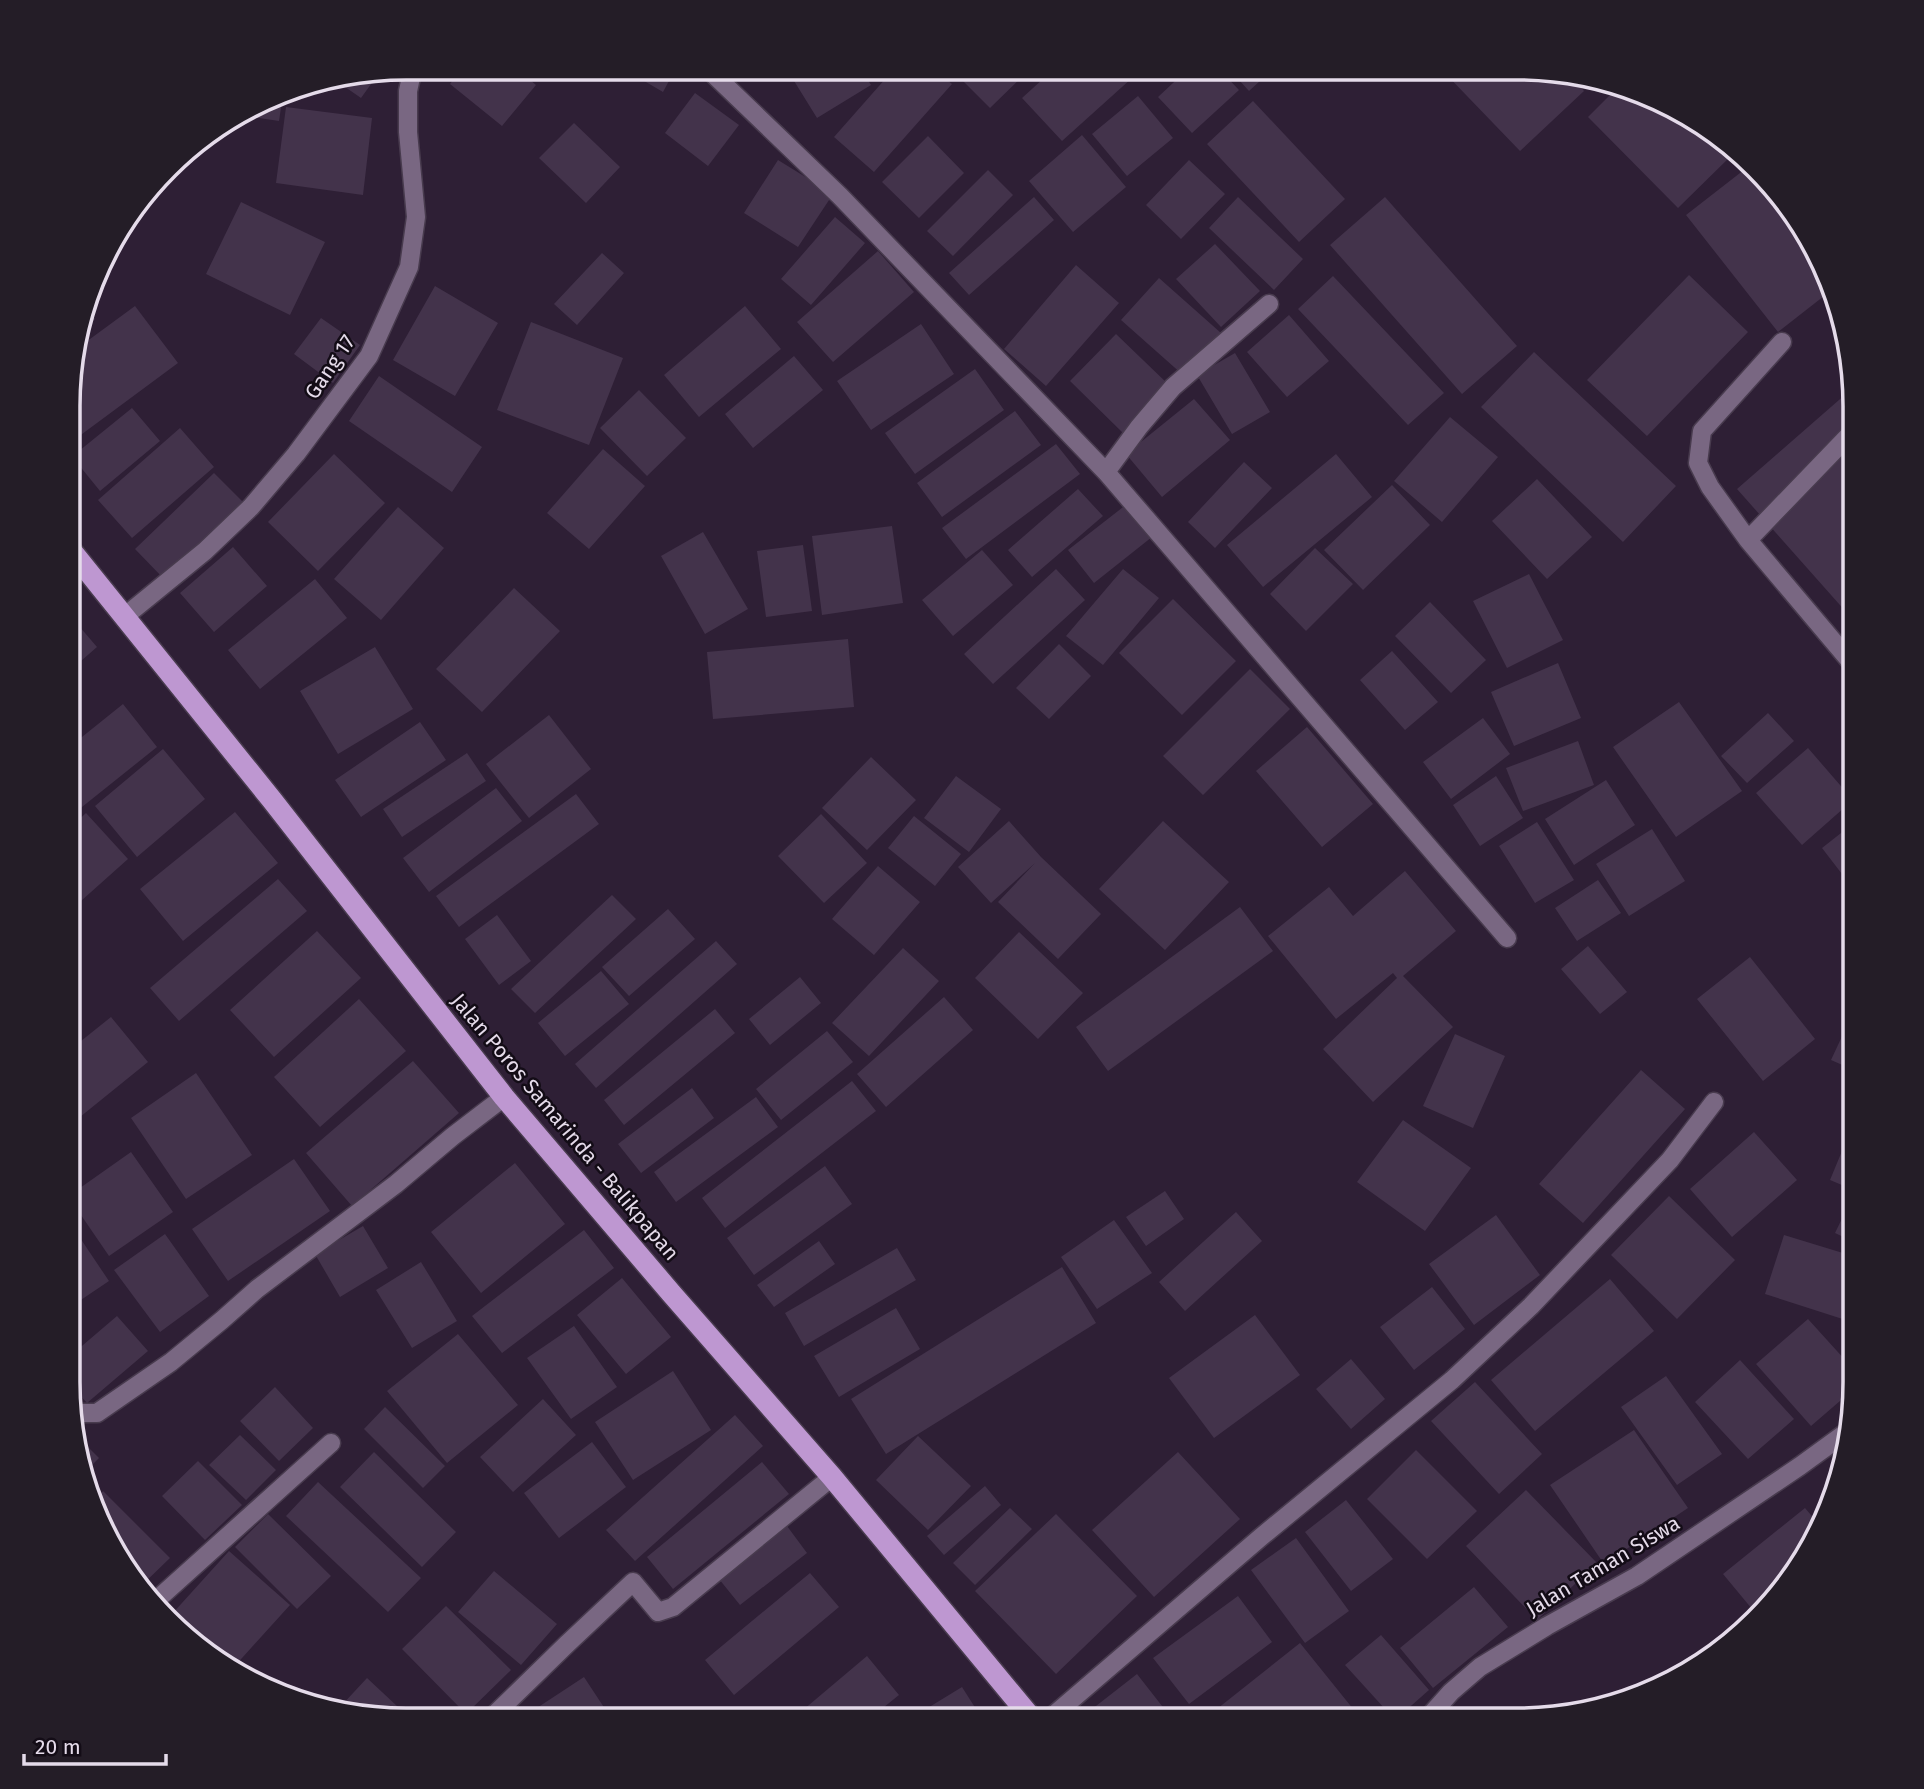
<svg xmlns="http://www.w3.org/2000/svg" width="1924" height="1789" font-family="'Fira Sans',sans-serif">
  <rect width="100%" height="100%" fill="#2e1f35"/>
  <!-- building -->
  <path fill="#43334b" d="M462 68H516L536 85 502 126 450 84Z
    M622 68H676L663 92Z
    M804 69H861L871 85 817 118 791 76Z
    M894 69H934L952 84 874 172 834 137Z
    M951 69H1030L990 108Z
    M1054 69H1142L1062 141 1022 98Z
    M1188 69H1219L1239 90 1192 133 1158 97Z
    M1229 69H1273L1249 91Z
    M1441 69H1540L1572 77 1584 91 1520 151Z
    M379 73 361 98 335 80Z
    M1616 89 1668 103 1733 154 1678 208 1588 117Z
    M695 93 739 125 708 166 665 133Z
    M283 95 279 121 245 116 271 101Z
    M1138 96 1173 138 1127 176 1092 134Z
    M1253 101 1345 199 1299 242 1207 144Z
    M286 107 372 118 363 195 276 183Z
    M574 123 620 167 586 203 539 158Z
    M1082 135 1126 187 1073 232 1029 181Z
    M928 136 964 173 919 218 882 182Z
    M778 160 833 194 798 247 744 213Z
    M1189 160 1225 194 1181 239 1146 205Z
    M1749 166 1772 184 1830 276 1833 289 1778 332 1686 215Z
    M988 170 1013 195 953 256 927 231Z
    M1034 197 1054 220 969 295 949 273Z
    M1238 197 1303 259 1274 290 1209 228Z
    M1385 197 1517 346 1462 394 1330 245Z
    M241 202 325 242 290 315 206 274Z
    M835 217 865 243 811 305 781 279Z
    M1215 244 1260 291 1221 327 1176 279Z
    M878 251 914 292 833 362 797 322Z
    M602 253 624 273 577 325 554 304Z
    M1076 265 1119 303 1046 386 1004 349Z
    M1689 275 1748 332 1647 436 1587 380Z
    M1333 276 1444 393 1408 425 1298 309Z
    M1159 278 1221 333 1183 375 1121 320Z
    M435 286 498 323 455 396 393 360Z
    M135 306 178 363 74 440 75 350Z
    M745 306 781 349 699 417 664 375Z
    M86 309 95 319 77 335 86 310Z
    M1289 315 1329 361 1287 397 1247 352Z
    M321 318 360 345 333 383 294 354Z
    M531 322 623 358 589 445 497 410Z
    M921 324 954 374 871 430 837 381Z
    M1116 334 1170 386 1123 433 1070 381Z
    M1534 352 1676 486 1623 542 1481 407Z
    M1235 353 1270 412 1232 434 1197 375Z
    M794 356 823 390 753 448 725 414Z
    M975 369 1004 410 915 474 885 433Z
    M379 376 482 447 452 492 349 421Z
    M1855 386V622L1737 489Z
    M639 390 686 438 647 476 600 428Z
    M1194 399 1230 440 1162 497 1126 454Z
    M132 408 160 441 100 491 74 459V455Z
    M1015 411 1041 445 942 517 917 483Z
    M1450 417 1498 457 1442 522 1394 481Z
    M180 428 214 467 132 538 98 500Z
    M1056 444 1080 474 966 559 942 528Z
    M603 449 645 486 589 549 547 513Z
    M334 454 385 503 318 571 268 522Z
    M1336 454 1372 497 1263 587 1227 545Z
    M1244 462 1272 488 1215 548 1188 522Z
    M214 473 244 503 164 579 135 549Z
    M1537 479 1592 537 1547 579 1492 521Z
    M1392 485 1430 525 1363 590 1324 550Z
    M1078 489 1103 516 1032 577 1008 550Z
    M1127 504 1152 537 1094 583 1068 550Z
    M398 507 444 548 381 620 334 579Z
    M892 526 903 603 822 615 812 536Z
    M703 532 748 609 705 634 661 556Z
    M803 545 812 611 766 617 757 551Z
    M233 547 267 586 214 632 180 593Z
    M1315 548 1353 584 1306 631 1270 594Z
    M982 550 1013 585 953 636 922 600Z
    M1056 569 1085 600 993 684 964 654Z
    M1123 569 1159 598 1103 665 1066 636Z
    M1529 574 1563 640 1507 668 1473 601Z
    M315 579 347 618 260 689 228 650Z
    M514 588 560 631 482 712 436 669Z
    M1173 599 1236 661 1182 715 1119 653Z
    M1430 602 1486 660 1451 693 1395 636Z
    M73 619 97 647 73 668Z
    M848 639 854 707 713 719 707 652Z
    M1059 644 1091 676 1049 719 1016 688Z
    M375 647 413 709 338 754 300 691Z
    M1392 651 1438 702 1405 730 1360 680Z
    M1558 663 1581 718 1514 746 1491 692Z
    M1250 669 1290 709 1203 795 1163 756Z
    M1679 702 1742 791 1676 837 1613 747Z
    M123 704 157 747 72 815V745Z
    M1768 713 1794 741 1747 783 1721 756Z
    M549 715 591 769 529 818 486 764Z
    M1483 718 1510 754 1451 799 1423 762Z
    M420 722 446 760 361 817 335 780Z
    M1307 727 1373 804 1322 847 1256 771Z
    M1578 741 1594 785 1523 811 1506 768Z
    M1808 748 1853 800 1802 845 1756 793Z
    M163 749 205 799 137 857 95 806Z
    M467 753 486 781 402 837 383 809Z
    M871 757 916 800 867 850 822 808Z
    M956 776 1001 809 969 852 924 818Z
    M1496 776 1523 818 1480 846 1453 805Z
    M1606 780 1635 825 1574 865 1545 819Z
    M496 788 522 821 429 892 403 858Z
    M576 794 599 824 459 927 436 896Z
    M235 812 278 863 183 941 140 889Z
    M86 813 128 859 72 909V826Z
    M821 814 867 863 824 903 778 856Z
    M914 816 961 854 935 886 888 848Z
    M1009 821 1041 857 1101 914 1058 959 998 902 1035 863 991 903 958 867Z
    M1163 821 1229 882 1165 950 1099 889Z
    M1537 822 1574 880 1535 903 1499 846Z
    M1855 822V891L1822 848Z
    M1652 829 1685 881 1629 916 1596 864Z
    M878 866 920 902 874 955 832 919Z
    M1405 871 1456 931 1403 976 1453 1027 1373 1102 1323 1049 1397 978 1393 973 1336 1019 1268 936 1329 887 1353 916Z
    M278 879 307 911 179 1021 150 988Z
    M1598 880 1621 913 1577 941 1555 908Z
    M612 895 636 919 535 1013 511 989Z
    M1240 907 1273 951 1108 1071 1076 1027Z
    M668 909 695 939 629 996 602 967Z
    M497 915 531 961 499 985 465 939Z
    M317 931 361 978 274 1057 230 1010Z
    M1019 932 1083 993 1038 1039 975 978Z
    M716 941 737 964 596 1088 575 1064Z
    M1588 946 1627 992 1600 1014 1561 969Z
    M903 948 939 981 869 1056 832 1023Z
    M1750 957 1815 1039 1763 1081 1697 999Z
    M601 971 629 1004 565 1056 538 1023Z
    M800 977 821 1003 770 1045 749 1019Z
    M944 997 973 1030 886 1107 857 1074Z
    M359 999 406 1051 320 1127 274 1077Z
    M715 1009 735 1033 624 1125 604 1100Z
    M111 1017 148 1062 80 1117 71 1106V1049Z
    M1851 1017 1855 1019 1856 1071 1831 1060Z
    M827 1031 853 1062 781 1120 756 1089Z
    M1455 1034 1505 1056 1473 1128 1423 1106Z
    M413 1061 459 1113 352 1206 306 1153Z
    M1641 1070 1685 1109 1583 1223 1539 1184Z
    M196 1073 252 1155 186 1199 131 1118Z
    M852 1081 876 1111 725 1228 702 1198Z
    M692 1088 714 1118 641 1173 618 1144Z
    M756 1097 778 1127 676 1202 654 1172Z
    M1403 1120 1471 1168 1425 1231 1357 1182Z
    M1754 1132 1797 1180 1732 1237 1690 1189Z
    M1842 1151 1856 1157V1191L1830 1180Z
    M131 1152 173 1212 109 1256 70 1199V1195Z
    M294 1159 330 1211 228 1281 192 1229Z
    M515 1163 565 1224 481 1293 431 1232Z
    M825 1166 852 1204 754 1275 727 1238Z
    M1165 1191 1184 1219 1146 1246 1126 1217Z
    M1669 1196 1735 1260 1677 1319 1611 1255Z
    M1851 1200 1856 1202V1243L1835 1233Z
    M1236 1212 1262 1241 1185 1311 1159 1282Z
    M1496 1215 1540 1275 1474 1325 1429 1264Z
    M1114 1220 1152 1273 1097 1309 1061 1257Z
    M70 1223 109 1281 69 1308Z
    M363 1226 388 1268 340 1297 315 1254Z
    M584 1230 614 1268 502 1353 472 1316Z
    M165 1234 209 1296 160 1332 114 1270Z
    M1784 1235 1856 1257 1855 1323 1765 1294Z
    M819 1241 835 1264 774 1307 757 1285Z
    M897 1248 916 1280 804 1346 785 1313Z
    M421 1262 457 1321 412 1348 376 1290Z
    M1062 1267 1096 1323 886 1454 851 1399Z
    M622 1278 671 1337 626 1374 577 1315Z
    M1610 1279 1654 1331 1535 1431 1491 1380Z
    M1432 1287 1465 1329 1414 1370 1380 1327Z
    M896 1308 920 1349 839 1397 814 1356Z
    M1255 1315 1300 1375 1214 1438 1169 1378Z
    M117 1316 148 1351 87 1403 69 1383V1357Z
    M1808 1319 1856 1372 1855 1388 1811 1426 1756 1364Z
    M574 1326 617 1387 571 1419 527 1358Z
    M458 1334 518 1405 447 1463 387 1391Z
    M1351 1359 1385 1399 1351 1429 1316 1389Z
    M1740 1360 1794 1419 1748 1459 1695 1402Z
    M673 1371 711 1430 633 1480 595 1422Z
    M1666 1376 1722 1454 1677 1485 1621 1407Z
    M1475 1382 1542 1454 1499 1494 1431 1421Z
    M275 1387 313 1428 279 1461 240 1421Z
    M543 1399 576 1435 513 1492 480 1457Z
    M385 1407 445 1466 423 1488 364 1429Z
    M735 1415 763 1446 635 1561 606 1530Z
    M1634 1430 1688 1508 1604 1564 1550 1485Z
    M76 1435 99 1458 85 1472Z
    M240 1435 276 1470 246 1500 209 1465Z
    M918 1436 971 1486 928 1530 876 1480Z
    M592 1442 626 1487 559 1538 524 1493Z
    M1416 1450 1477 1511 1427 1559 1367 1499Z
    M374 1452 456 1532 422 1567 340 1487Z
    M1178 1452 1240 1519 1154 1597 1092 1530Z
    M198 1461 242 1505 205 1540 162 1496Z
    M762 1462 789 1494 673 1589 647 1557Z
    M318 1482 421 1578 388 1612 286 1516Z
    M985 1486 1001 1505 944 1555 927 1536Z
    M1526 1490 1597 1563 1537 1620 1466 1546Z
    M103 1491 170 1558 140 1587 94 1512 92 1503Z
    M1346 1500 1393 1559 1351 1591 1305 1532Z
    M1010 1508 1032 1529 975 1585 953 1563Z
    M1805 1508 1822 1528 1821 1532 1757 1615 1723 1574Z
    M268 1514 331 1576 297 1609 235 1547Z
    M1056 1514 1137 1596 1056 1674 975 1591Z
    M787 1526 807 1553 740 1605 719 1579Z
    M1296 1538 1349 1611 1305 1643 1251 1570Z
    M229 1551 290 1605 233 1668 172 1614Z
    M494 1571 557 1624 521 1665 458 1612Z
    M810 1573 839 1607 734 1695 705 1660Z
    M1474 1587 1508 1627 1433 1688 1400 1648Z
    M1238 1596 1272 1642 1189 1704 1153 1658Z
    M446 1606 511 1670 466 1714 402 1649Z
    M1381 1635 1429 1690 1395 1720 1345 1665Z
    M1300 1643 1362 1720H1203Z
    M867 1656 899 1695 868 1720 790 1721Z
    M1137 1674 1173 1720H1078Z
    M584 1677 613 1721H517Z
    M367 1678 413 1721H406L341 1706Z
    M962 1687 983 1720H908Z"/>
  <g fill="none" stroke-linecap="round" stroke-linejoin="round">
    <!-- minor casing -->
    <g stroke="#483b4e" stroke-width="21">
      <path id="minor" d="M707 68 840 196 1106 472 1507 938
        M1782 342 1702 431 1698 463 1710 487 1748 540 1855 667
        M1106 472 1139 427 1173 387 1269 304
        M1748 540 1855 429
        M124 617 205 551 251 507 296 454 369 356 409 267 416 217 408 132V91L413 68
        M71 1413H97L171 1362 222 1320 257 1289 396 1184 453 1136 504 1097
        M151 1605 331 1443
        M1048 1720 1261 1537 1452 1380 1531 1306 1670 1160 1714 1102
        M1426 1720 1451 1692 1480 1667 1547 1626 1637 1576 1800 1466 1844 1434
        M488 1721 567 1644 633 1582 658 1612 673 1607 832 1477"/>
    </g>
    <!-- highway casing -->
    <g stroke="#483b4e" stroke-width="24">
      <path id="highway" d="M74 554 272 800 504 1097 671 1293 832 1477 1033 1720"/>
    </g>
    <!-- minor -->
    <use href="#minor" stroke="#796782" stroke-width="18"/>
    <!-- highway -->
    <use href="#highway" stroke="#be97d1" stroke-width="21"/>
  </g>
  <g text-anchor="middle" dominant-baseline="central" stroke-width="5" stroke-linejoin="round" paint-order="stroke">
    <!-- street labels -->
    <g font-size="21" fill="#e5dbea" stroke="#130c16">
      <text transform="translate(330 367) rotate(-56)">Gang 17</text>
      <text transform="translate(565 1127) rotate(50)">Jalan Poros Samarinda - Balikpapan</text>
      <text transform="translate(1603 1566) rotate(-31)">Jalan Taman Siswa</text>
    </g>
  </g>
  <!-- crop -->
  <path d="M0 0H1924V1789H0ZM406 80H1517A326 326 0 0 1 1843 406V1382A326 326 0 0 1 1517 1708H406A326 326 0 0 1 80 1382V406A326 326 0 0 1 406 80Z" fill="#241d27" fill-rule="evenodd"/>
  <path fill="none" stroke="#e5dbea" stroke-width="3.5" d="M406 80H1517A326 326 0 0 1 1843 406V1382A326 326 0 0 1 1517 1708H406A326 326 0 0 1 80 1382V406A326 326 0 0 1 406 80Z"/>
  <!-- scale -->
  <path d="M24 1754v10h142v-10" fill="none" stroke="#e5dbea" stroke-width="3.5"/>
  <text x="35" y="1754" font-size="21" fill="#e5dbea" stroke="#130c16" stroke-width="5" paint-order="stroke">20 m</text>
</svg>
